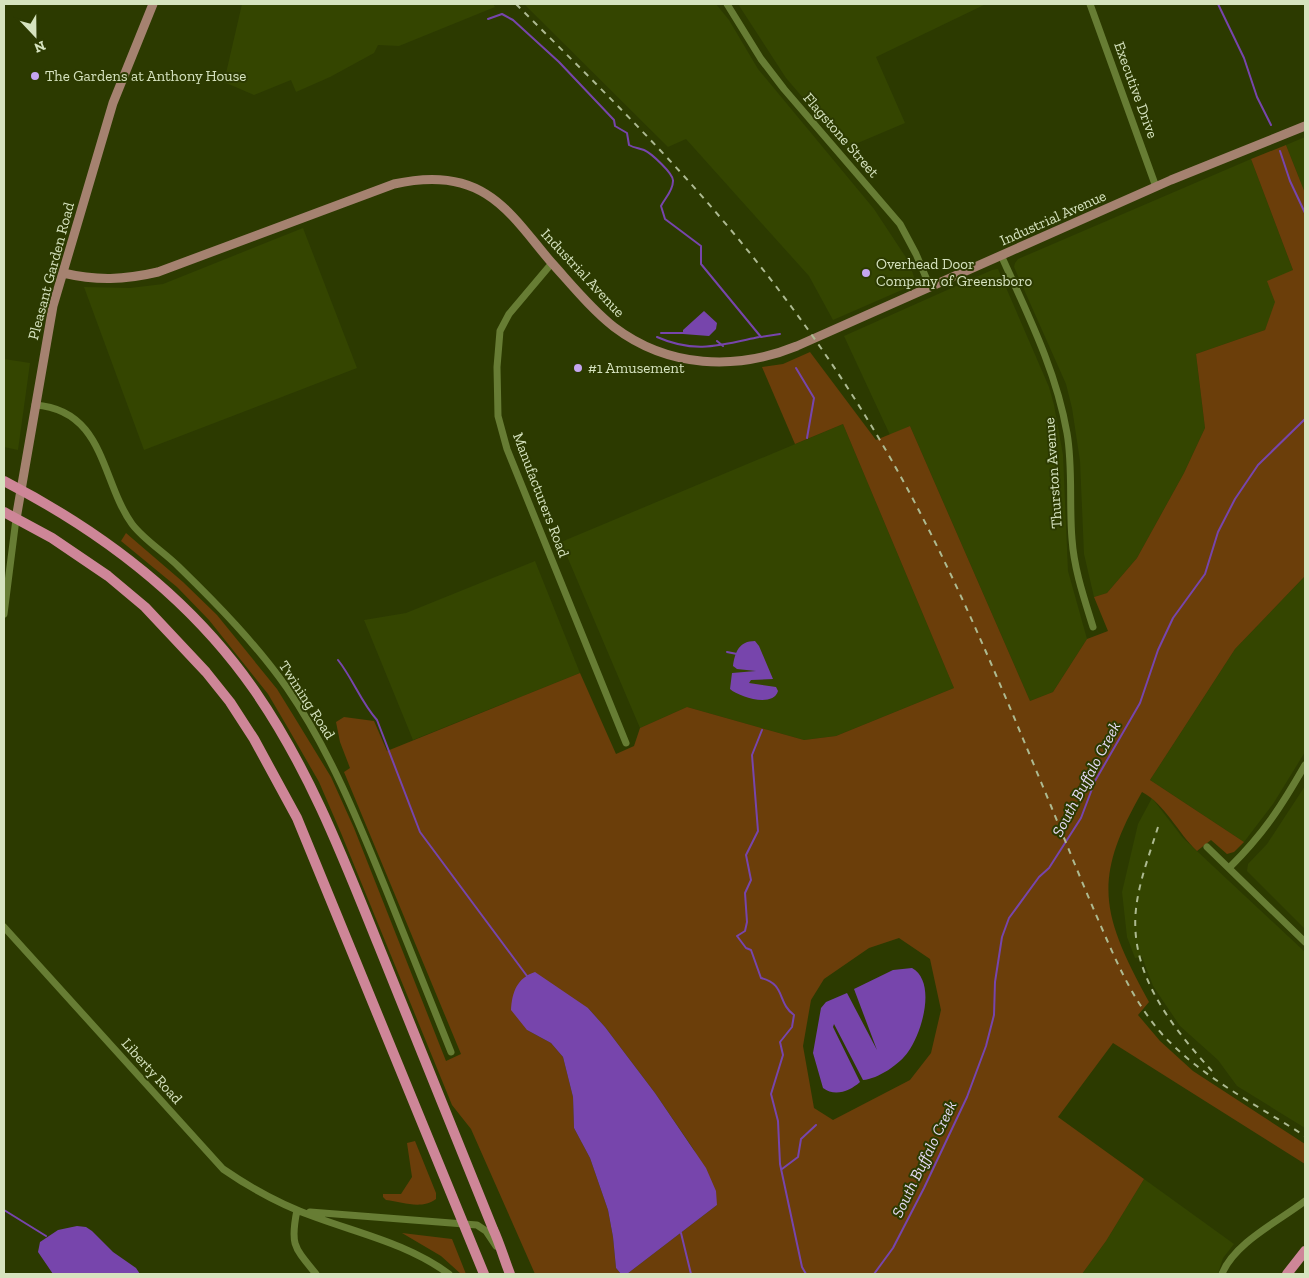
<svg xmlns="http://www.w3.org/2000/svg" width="1309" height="1278" font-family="'Zilla Slab',serif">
  <rect width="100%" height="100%" fill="#2c3a00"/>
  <!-- built -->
  <path fill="#344500" d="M242 4H493L495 7 399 46 378 45 374 53 330 77 296 92 291 80 254 95 224 82Z
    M524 4H716L729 20 758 69 874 209 909 262 914 277 911 286 833 320 809 276 686 139 668 147Z
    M738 4H986L876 57 905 123 846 148 786 78Z
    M1305 137V193L1286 145Z
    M1251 159 1293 270 1276 302 1265 330 1196 354 1205 428 1184 473 1137 558 1107 593 1094 597 1084 554 1080 461 1072 408 1066 384 1014 267 1015 263 1018 259Z
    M303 228 357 368 144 450 84 287 130 288 163 284Z
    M998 269 1049 387 1054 405 1063 455 1068 571 1087 639 1053 692 1030 701 910 426 890 435 844 336 992 270Z
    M4 359 30 363 18 450 4 447Z
    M843 424 954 688 836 736 804 740 687 707 640 728 561 542Z
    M535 561 580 673 413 740 364 620 406 613Z
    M1305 576V752L1273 804 1244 842 1150 780 1235 649Z
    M1305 786V929L1247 871 1248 864 1267 844Z
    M1152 798 1183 838 1305 952V1128L1237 1086 1218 1060 1180 1026 1153 986 1142 957 1135 958 1127 937 1122 892 1138 824Z
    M1144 1179 1234 1244 1223 1258 1218 1274H1082L1106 1241Z"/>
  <!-- green -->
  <path fill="#6b3e0a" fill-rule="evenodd" d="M1286 145 1305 193V576L1235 649 1150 780 1244 842 1234 852 1227 854 1211 840 1197 851C1178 833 1165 804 1142 792 1091 881 1102 915 1149 1002L1138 1015 1160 1041 1193 1071 1305 1144V1164L1113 1043 1058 1117 1144 1179 1106 1241 1082 1274H627L717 1205 694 1150 655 1093 605 1027 588 1008 527 1030 551 1043 563 1057 573 1097 574 1128 590 1158 608 1210 613 1237 616 1268 621 1274H535L471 1129 452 1105 341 833 319 782 288 728 268 694 209 620 177 587 121 541 126 533 183 582 217 615 277 689 298 723 331 777 354 828 446 1061 461 1054 344 772 350 768 340 742 336 722 344 717 374 721 387 751 580 673 616 754 634 746 640 728 687 707 804 740 836 736 954 688 843 424 795 444 762 367 783 364 810 352 876 440 910 426 1030 701 1053 692 1087 639 1108 631 1094 597 1107 593 1137 558 1184 473 1205 428 1196 354 1265 330 1275 302 1267 281 1293 270 1251 159ZM899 938 930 959 941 1010 931 1053 910 1080 833 1120 814 1108 803 1046 811 1000 824 979 869 948Z
    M415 1141 436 1193V1199C421 1210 403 1202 386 1200L383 1197V1194H401L412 1177 407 1143Z
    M402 1233 452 1239 466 1274H461L441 1256Z"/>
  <!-- water -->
  <path fill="#7745ac" d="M704 311 717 323 716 329 709 336 683 334V330Z
    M755 641 759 646 773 679 751 680 749 683 776 687 778 691C773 708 739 697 730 689L732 673 756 671 737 669 733 666C735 652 739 641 755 641Z
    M912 968C937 982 922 1033 908 1052 900 1064 878 1079 863 1080L834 1024 833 1027 860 1082C850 1091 835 1097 823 1088L813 1053 821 1008 826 1002 847 993 877 1050 854 989 893 970Z
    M535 972 588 1008 605 1027 655 1093 706 1168 716 1191 717 1205 627 1274H621L616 1268 613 1237 608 1210 590 1158 574 1128 573 1097 563 1057 551 1043 527 1030 511 1010C512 992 517 978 535 972Z
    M77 1226 86 1227 92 1231 113 1252 136 1268 140 1274H53L38 1252 40 1242 58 1230Z"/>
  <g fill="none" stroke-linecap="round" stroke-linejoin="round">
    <!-- stream -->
    <path stroke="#7745ac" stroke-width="2" d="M1218 4 1244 58 1257 97 1271 125
      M488 19 502 14 513 20 559 62 614 120 615 126 627 133 629 145C634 148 639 148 644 150 651 153 674 174 673 181 673 191 665 198 661 206L665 219 701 246V264L761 337 780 334
      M1280 151 1290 181 1305 213
      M661 333H685
      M657 337C695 354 721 345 759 337
      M717 341 723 346
      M796 368 814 398 807 438
      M727 652 737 654
      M338 660C353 679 361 702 377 720L420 832 527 976
      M762 730 752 755 758 831 746 855 751 880 745 893 747 922 745 931 737 936 746 948 751 950 761 978C786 984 777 1003 794 1015L792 1027 780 1042 783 1055 771 1094 778 1121 780 1164 802 1267 806 1274
      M782 1169 798 1157 801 1139 816 1125
      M4 1210 46 1236
      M681 1233 691 1274
      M874 1274 893 1248 924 1188 967 1097 986 1046 994 1015 995 982 1002 937 1009 918 1039 877 1049 868 1081 818 1095 781 1140 703 1158 650 1173 618 1205 574 1218 532 1235 499 1258 465 1305 419"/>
    <!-- minor -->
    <path stroke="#677d34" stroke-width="7" d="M727 4 761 59 784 89 900 224 916 254 930 287
      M1090 4 1156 187
      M1001 255C1027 313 1056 370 1067 433 1073 467 1069 504 1072 539 1074 569 1084 598 1093 627
      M552 263 509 314 500 331 497 367 498 416 507 449 626 743
      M35 405C105 410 101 481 132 524 144 540 164 552 179 567 217 604 256 644 287 688 329 749 357 818 385 887 407 942 429 997 451 1052
      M4 614 16 519
      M1207 847 1305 942
      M1230 867C1264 833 1281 807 1305 765
      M4 927 223 1169C252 1189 281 1205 315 1217 361 1234 408 1244 449 1274
      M297 1210C290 1245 294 1247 316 1274
      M310 1212 477 1225 486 1231 496 1246
      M1222 1274C1234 1243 1279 1221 1305 1201"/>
    <!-- major -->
    <path stroke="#a58270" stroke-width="9" d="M63 273C97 281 124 280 158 272L394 184C425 177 458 176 486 194 512 210 531 239 551 262 571 284 591 309 614 327 668 368 736 371 797 346L1171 180 1305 126
      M16 519 53 306 113 103 153 4"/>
    <!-- highway -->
    <path stroke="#ce8698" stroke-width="10" d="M4 481C101 531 192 600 255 691 309 769 343 857 378 944 417 1039 455 1134 493 1229 500 1244 504 1259 510 1274
      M4 512 52 538 108 576 145 607 206 672 230 702 254 739 297 818 484 1274
      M1287 1274 1305 1251"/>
    <!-- rail -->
    <path stroke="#adba91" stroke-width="2" stroke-dasharray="6 6" stroke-linecap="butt" d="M516 4C581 69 647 133 707 202 775 280 837 365 888 454 953 567 1001 686 1051 806 1067 845 1083 885 1100 924 1117 963 1133 1001 1162 1034 1201 1077 1257 1105 1305 1136
      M1158 827C1150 853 1139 881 1136 909 1129 973 1171 1026 1212 1071"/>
  </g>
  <!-- markers -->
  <g fill="#c6a6f0" stroke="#2c3a00" stroke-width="2">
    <circle cx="35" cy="76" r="5"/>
    <circle cx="866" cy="273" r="5"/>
    <circle cx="578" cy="368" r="5"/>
  </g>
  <g text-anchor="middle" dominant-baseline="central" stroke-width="4" stroke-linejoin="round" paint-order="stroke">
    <!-- poi labels -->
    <g font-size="15" fill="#d6e3bf" stroke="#2c3a00" text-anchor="start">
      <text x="45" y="76">The Gardens at Anthony House</text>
      <text x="876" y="264">Overhead Door<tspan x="876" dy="17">Company of Greensboro</tspan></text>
      <text x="588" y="368">#1 Amusement</text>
    </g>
    <!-- street labels -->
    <g font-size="15" fill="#d6e3bf" stroke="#2c3a00">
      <text transform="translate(1136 90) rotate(70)">Executive Drive</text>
      <text transform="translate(841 135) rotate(49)">Flagstone Street</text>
      <text transform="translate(1053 218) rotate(-24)">Industrial Avenue</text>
      <text transform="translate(51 271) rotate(-75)">Pleasant Garden Road</text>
      <text transform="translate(583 273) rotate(47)">Industrial Avenue</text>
      <text transform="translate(1053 473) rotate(-94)">Thurston Avenue</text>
      <text transform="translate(541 495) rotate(69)">Manufacturers Road</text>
      <text transform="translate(307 700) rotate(57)">Twining Road</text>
      <text transform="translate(152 1071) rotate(48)">Liberty Road</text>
    </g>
    <!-- water labels -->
    <g font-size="16" font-style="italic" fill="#e6dbf6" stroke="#2c3a00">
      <text transform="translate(1086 779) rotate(-62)">South Buffalo Creek</text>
      <text transform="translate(924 1159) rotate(-64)">South Buffalo Creek</text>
    </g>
  </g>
  <!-- border -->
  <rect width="1309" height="1278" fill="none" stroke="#d6e3bf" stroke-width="10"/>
  <!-- north arrow -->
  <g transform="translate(35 35) rotate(158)" stroke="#2c3a00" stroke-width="4" paint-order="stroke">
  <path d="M0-4L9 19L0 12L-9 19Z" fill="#d6e3bf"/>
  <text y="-8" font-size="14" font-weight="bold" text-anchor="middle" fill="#d6e3bf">N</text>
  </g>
</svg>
